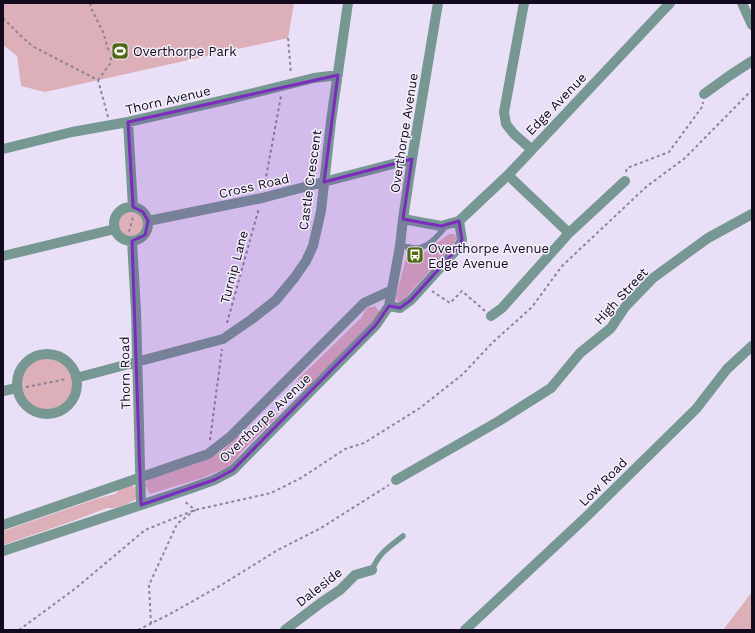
<svg xmlns="http://www.w3.org/2000/svg" width="755" height="633" font-family="'Work Sans',sans-serif">
  <rect width="100%" height="100%" fill="#e9e0f7"/>
  <!-- green -->
  <path fill="#ddafb9" d="M3 3H294L288 38 45 92 21 86 17 56 3 45Z
    M114 224a17 17 0 1 1 34 0a17 17 0 1 1-34 0Z
    M449 234H455L456 238 455 243 404 299 400 302 397 301 396 296 407 255 420 259 421 255Z
    M375 306 380 313 373 321 306 389 299 392 295 385 299 378 321 357 361 318 363 314 367 308Z
    M17 384a30 30 0 1 1 60 0a30 30 0 1 1-60 0Z
    M270 410 277 413 276 418 241 452 237 458 228 467 202 478 150 494 145 485 147 481 154 477 198 463 221 452 238 436 241 437Z
    M131 485 137 488 136 499C129 504 116 509 107 508L73 521 3 545V531L99 498 115 494 120 489Z
    M752 592V630H723Z"/>
  <g fill="none" stroke-linecap="round" stroke-linejoin="round">
    <!-- path -->
    <path stroke="#8d8499" stroke-width="2" stroke-dasharray="3 3" stroke-linecap="butt" d="M90 3 92 10 103 32 108 49 112 52 110 64 98 80
      M3 18 19 34 32 46 98 80 108 117
      M288 38 291 74
      M626 172 627 168 669 152 702 107 703 102
      M264 188 281 96
      M129 232 133 217
      M432 291 450 303 462 291 485 311
      M227 323 259 208
      M26 387 67 379
      M210 440 222 349
      M151 624 149 585 177 524 195 510 184 501
      M19 630 76 588 145 530 195 510 271 493 301 478 345 449 364 443 420 408 463 374 493 342 532 307 562 266 646 187 685 158 749 93 752 91
      M138 630 170 614 223 584 276 551 321 528 389 485"/>
    <!-- lane -->
    <path stroke="#769792" stroke-width="5.5" d="M400 246C406 246 411 248 416 248 429 248 439 234 446 226
      M372 570C379 553 389 547 403 536"/>
    <!-- street -->
    <path stroke="#769792" stroke-width="10" d="M524 3 504 112 506 124 514 134 531 149
      M742 3 752 25
      M704 94 729 76 752 61
      M128 122 133 207
      M3 149 72 132 128 122 225 100 314 78 338 75
      M114 224a17 17 0 1 1 34 0a17 17 0 1 1-34 0Z
      M403 219 441 226 459 221 508 175 670 3
      M148 221 262 198 412 159
      M569 233 625 181
      M132 241 136 311 141 505
      M3 256 115 229
      M389 306 400 308 411 300 458 248 462 240 459 221
      M491 316 502 308 569 233 508 175
      M17 384a30 30 0 1 1 60 0a30 30 0 1 1-60 0Z
      M76 378 223 339 252 319 276 300 295 277 306 261 313 246 321 211 331 121 348 3
      M3 391 17 388
      M396 480 499 421 551 388 580 353 611 328 625 307 653 278 708 238 752 214
      M3 525 208 454 230 437 364 303 392 290
      M3 551 189 489 214 480 233 470 376 325 389 306 400 246 403 219 412 159 438 3
      M285 630 322 602 340 590 355 575 372 570
      M465 630 585 518 696 409 727 369 752 346"/>
  </g>
  <!-- marked area -->
  <path fill="#7b2cbf" fill-opacity="0.2" stroke="#7b2cbf" stroke-width="3" stroke-linejoin="round" d="M338 75 324 182 412 159 403 219 441 226 459 221 462 240 458 248 411 300 400 308 389 306 376 325 233 470 214 480 141 505 132 241 145 235 148 221 143 212 133 207 128 122Z"/>
  <!-- icons -->
  <defs>
    <g id="stadium-square" transform="scale(0.9)"><rect x="-9" y="-9" width="18" height="18" rx="4" fill="#506716" stroke="#f4f0fb"/><path d="M0-5a6.5 5 0 1 0 0 10a6.5 5 0 1 0 0-10ZM-3.5-1.8h7v3.6h-7Z" fill="#fff"/></g>
    <g id="bus-square" transform="scale(0.9)"><rect x="-9" y="-9" width="18" height="18" rx="4" fill="#506716" stroke="#f4f0fb"/><path d="M-5-6H5V4H4V6H2V4H-2V6H-4V4H-5ZM-3.5-4V0h7V-4ZM-3.5 1.2v1.5H-2V1.2ZM2 1.2v1.5H3.5V1.2Z" fill="#fff"/></g>
  </defs>
  <g fill-rule="evenodd">
    <use href="#stadium-square" x="120" y="51"/>
    <use href="#bus-square" x="415" y="255"/>
  </g>
  <g text-anchor="middle" dominant-baseline="central" stroke-width="3" stroke-linejoin="round" paint-order="stroke">
    <!-- poi labels -->
    <g font-size="13" fill="#130a1d" stroke="#f4f0fb" text-anchor="start">
      <text x="133" y="51">Overthorpe Park</text>
      <text x="428" y="248">Overthorpe Avenue<tspan x="428" dy="15">Edge Avenue</tspan></text>
    </g>
    <!-- street labels -->
    <g font-size="13" fill="#130a1d" stroke="#f4f0fb">
      <text transform="translate(168 100) rotate(-13)">Thorn Avenue</text>
      <text transform="translate(556 104) rotate(-46)">Edge Avenue</text>
      <text transform="translate(404 133) rotate(-81)">Overthorpe Avenue</text>
      <text transform="translate(310 180) rotate(-82)">Castle Crescent</text>
      <text transform="translate(254 186) rotate(-13)">Cross Road</text>
      <text transform="translate(234 267) rotate(-75)">Turnip Lane</text>
      <text transform="translate(621 296) rotate(-47)">High Street</text>
      <text transform="translate(125 373) rotate(-91)">Thorn Road</text>
      <text transform="translate(265 418) rotate(-44)">Overthorpe Avenue</text>
      <text transform="translate(603 482) rotate(-45)">Low Road</text>
      <text transform="translate(319 587) rotate(-38)">Daleside</text>
    </g>
  </g>
  <!-- border -->
  <rect width="755" height="633" fill="none" stroke="#130a1d" stroke-width="8"/>
</svg>
